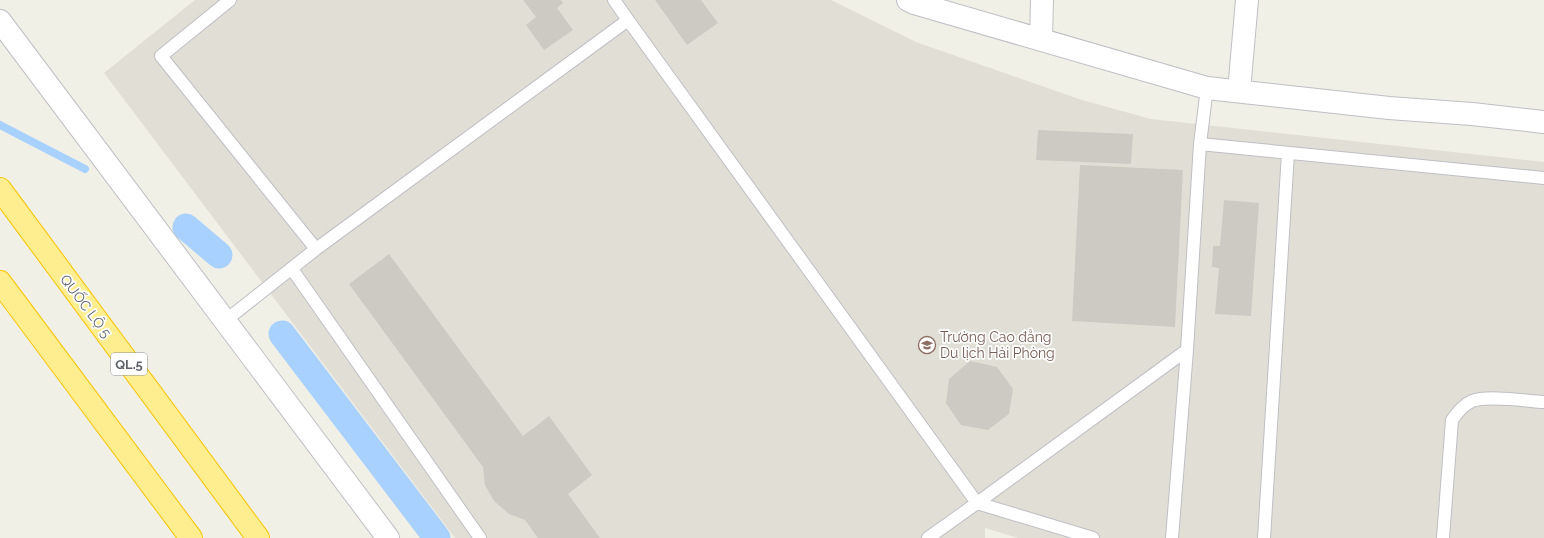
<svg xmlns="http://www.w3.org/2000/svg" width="1544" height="538" font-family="Raleway,sans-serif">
  <rect width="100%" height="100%" fill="#f1f0e6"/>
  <!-- education -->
  <path fill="#e1dfd5" d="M195 0H831L916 42 1082 100 1151 119 1544 162V538H1018L985 528V538H455L104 73Z"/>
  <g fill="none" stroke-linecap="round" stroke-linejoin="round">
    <!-- stream -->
    <path stroke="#a9d1ff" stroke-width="8" d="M0 125 85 169"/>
    <!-- canal -->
    <path stroke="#a9d1ff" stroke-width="27" d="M186 227 219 255
      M282 334 437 538"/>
  </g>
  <!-- building -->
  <path fill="#cccac3" d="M523 0H561L563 3 557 8 573 30 544 50 526 25 536 17Z
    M655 0H701L718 23 687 45Z
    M1038 130 1133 134 1131 164 1036 160Z
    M1080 165 1183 170 1175 327 1072 321Z
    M1224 200 1259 203 1251 316 1215 314 1219 268 1212 267 1213 246H1220Z
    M389 254 523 436 549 416 592 475 568 494 600 538H538L525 520 509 514 494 501 485 485 483 467 349 284Z
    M970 361 997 367 1013 389 1009 414 988 430 961 425 946 403 949 379Z"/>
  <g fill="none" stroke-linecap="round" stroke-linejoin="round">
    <!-- lane casing -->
    <g stroke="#bebfc6" stroke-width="14">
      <path id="lane" d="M230 0 161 56 316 249
        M614 0 628 20
        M1200 144 1544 178
        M292 269 480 538
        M225 321 316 249 628 20 977 503 928 538
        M977 503 1187 350 1200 144 1207 88
        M977 503 1093 538
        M1172 538 1187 350
        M1264 538 1288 153
        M1443 538 1452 420C1458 412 1463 405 1472 401 1488 395 1526 401 1544 402"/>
    </g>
    <!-- street casing -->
    <g stroke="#bebfc6" stroke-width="24">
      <path id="street" d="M908 0 914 3 1207 88 1389 108 1472 114 1544 122
        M0 21 388 538
        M1041 39 1042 0
        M1239 91 1247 0"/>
    </g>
    <!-- highway casing -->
    <g stroke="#f8c300" stroke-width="24">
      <path id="highway" d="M0 189 258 538
        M0 282 191 538"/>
    </g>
    <!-- lane -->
    <use href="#lane" stroke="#fff" stroke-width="12"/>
    <!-- street -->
    <use href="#street" stroke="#fff" stroke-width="22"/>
    <!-- highway -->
    <use href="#highway" stroke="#ffee90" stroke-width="22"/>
  </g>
  <!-- icons -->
  <defs>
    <g id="university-ring" transform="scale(0.9)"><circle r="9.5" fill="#fff" stroke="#8d6e63" stroke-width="1.5"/><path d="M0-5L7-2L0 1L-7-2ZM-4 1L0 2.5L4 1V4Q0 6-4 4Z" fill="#8d6e63"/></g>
  </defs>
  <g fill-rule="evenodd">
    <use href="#university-ring" x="927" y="345"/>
  </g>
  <g text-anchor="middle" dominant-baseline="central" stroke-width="3.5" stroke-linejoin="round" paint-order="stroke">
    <!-- shield labels -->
    <rect fill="#fff" stroke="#8e9095" stroke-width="1" x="111" y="353" width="36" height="22" rx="3"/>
    <g font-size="13" font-weight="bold" fill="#5e6168">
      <text x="129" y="364">QL.5</text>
    </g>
    <!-- street labels -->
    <g font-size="14" fill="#5e6168" stroke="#fff">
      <text transform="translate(86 306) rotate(53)">QUỐC LỘ 5</text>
    </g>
    <!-- education labels -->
    <g font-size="14" fill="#785e54" stroke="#fff" text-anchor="start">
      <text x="940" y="337">Trường Cao đẳng<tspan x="940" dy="16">Du lịch Hải Phòng</tspan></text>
    </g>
  </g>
</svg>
